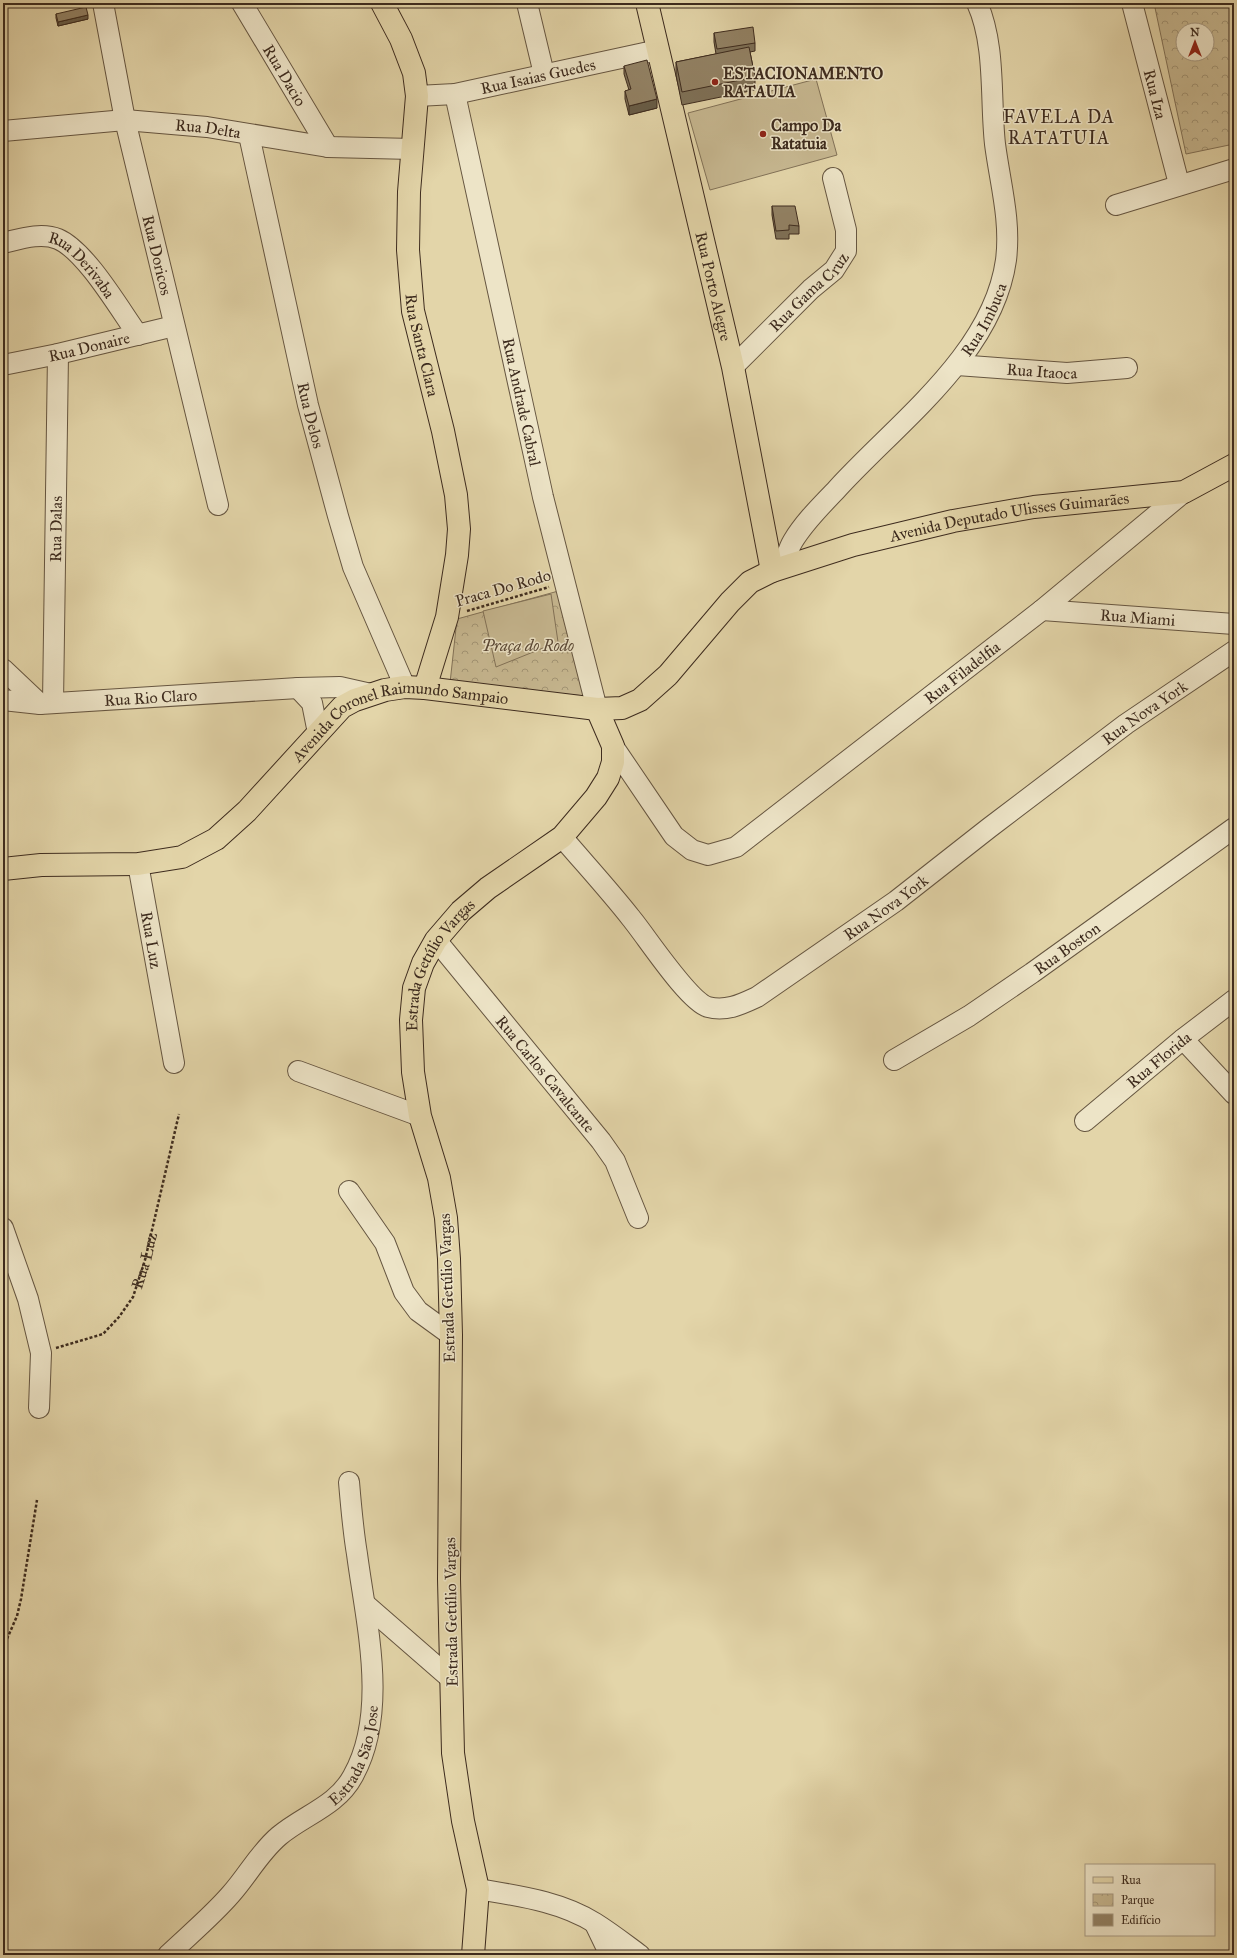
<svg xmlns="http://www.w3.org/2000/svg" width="1237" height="1958" font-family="'IM FELL Great Primer',serif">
  <defs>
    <pattern id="park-crowns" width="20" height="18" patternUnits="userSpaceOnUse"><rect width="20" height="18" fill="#c7b891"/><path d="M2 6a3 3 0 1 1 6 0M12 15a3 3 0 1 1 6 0" fill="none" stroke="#a39676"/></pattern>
  </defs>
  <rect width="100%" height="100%" fill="#e3d5a9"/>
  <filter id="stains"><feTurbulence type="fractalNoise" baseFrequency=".005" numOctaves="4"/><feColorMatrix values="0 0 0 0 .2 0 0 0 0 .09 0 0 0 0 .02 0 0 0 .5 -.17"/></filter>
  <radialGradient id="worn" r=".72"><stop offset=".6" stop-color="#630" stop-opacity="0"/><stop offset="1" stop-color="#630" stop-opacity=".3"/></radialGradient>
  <!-- park -->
  <path fill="url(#park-crowns)" stroke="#827258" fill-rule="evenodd" d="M1154 3H1234V144L1186 154ZM1183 30H1207V54H1183Z
    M562 590 585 696 450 683 457 619Z"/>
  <!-- pitch -->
  <path fill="#c7b891" stroke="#827258" d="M816 79 837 155 710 190 688 113Z
    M551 594 558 642 496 667 483 611Z"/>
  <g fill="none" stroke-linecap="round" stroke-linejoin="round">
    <!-- minor casing -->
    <g stroke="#665641" stroke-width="22">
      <g id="minor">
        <path id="s2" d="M103 3 125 120 218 505"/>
        <path id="s3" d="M242 3 328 147"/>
        <path d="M527 3 544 74"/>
        <path id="s4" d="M1132 3 1179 184"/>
        <path id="s5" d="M455 94 543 497 597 709"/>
        <path id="s6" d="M417 96 455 94 658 50"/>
        <path id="s7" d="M3 131 125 120 207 127 328 147 413 149"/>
        <path id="s8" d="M249 135 308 405 338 516 353 567 405 687"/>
        <path d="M1116 205 1234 169"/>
        <path id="s9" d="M3 243C20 239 41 232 58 239 86 251 120 310 138 335"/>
        <path id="s10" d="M3 365 58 354 174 326"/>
        <path id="s11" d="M957 365 1067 373 1127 368"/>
        <path id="s12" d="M733 367 811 289 834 270 846 251V230L833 178"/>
        <path id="s13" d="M782 568C786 559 788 549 793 541 805 521 822 505 837 489 897 423 993 354 1006 260 1011 220 1000 183 995 144 990 99 996 45 977 3"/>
        <path id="s14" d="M1042 610 1234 624"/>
        <path d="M3 669 40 704"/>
        <path d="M298 688 312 703 318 733"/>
        <path id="s15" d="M3 700 40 704 298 688 340 687 371 694"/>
        <path id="s16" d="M53 703 58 354"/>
        <path id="s17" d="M613 746 674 836 692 850 708 855 736 847 1042 610 1184 492"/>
        <path id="s18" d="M562 837C585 864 609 890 631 918 646 936 688 1001 708 1007 726 1012 742 1004 757 997L896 901 989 828 1126 724 1234 651"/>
        <path id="s19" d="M138 864 174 1063"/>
        <path id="s20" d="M436 940 601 1141 615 1161 638 1218"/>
        <path d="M1183 1039 1234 1094"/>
        <path id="s21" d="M894 1060 969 1016 1032 973 1234 828"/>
        <path d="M298 1071 420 1116"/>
        <path id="s22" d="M1085 1121 1183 1039 1234 1000"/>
        <path d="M349 1191 385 1243 404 1292 418 1311 451 1335"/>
        <path d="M3 1228 28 1299 41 1353 39 1408"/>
        <path d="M365 1604 450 1678"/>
        <path d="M478 1889C518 1896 560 1901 595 1923 611 1933 625 1944 640 1955"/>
        <path d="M595 1924 610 1955"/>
        <path id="s23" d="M168 1955C189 1935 212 1916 231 1894 248 1875 259 1853 279 1836 304 1815 337 1806 353 1776 389 1712 366 1623 357 1554 353 1530 351 1506 349 1482"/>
      </g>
    </g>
    <!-- major casing -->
    <g stroke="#3d2b1e" stroke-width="24">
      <g id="major">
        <path id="s24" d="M382 3 401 39 414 73 417 96 409 192 408 250 413 311 443 431 456 495 459 529 457 555 447 617 425 688"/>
        <path id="s25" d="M647 3 733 367 772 571"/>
        <path id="s26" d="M3 869 41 865 138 864 182 857 216 839 247 811 342 707 355 700 385 690 405 687 425 688 597 709 622 708 640 700 668 675 730 602 750 582 772 571 853 545 953 521 1034 507 1184 492 1234 465"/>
        <path id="s27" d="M473 1955 478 1889 463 1821 453 1753 449 1579 451 1335 449 1259 446 1218 439 1178 420 1116 413 1072 411 1020 414 988 423 963 436 940 461 911 488 888 562 837 596 797 608 778 613 762V746L597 709"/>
      </g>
    </g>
    <!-- path -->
    <g stroke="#3d2b1e" stroke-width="2.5" stroke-dasharray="3 2" stroke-linecap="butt">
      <path d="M467 611 549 587"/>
      <path id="s1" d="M56 1348 103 1334 119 1317 133 1297 145 1260 179 1114"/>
      <path d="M3 1648 17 1616 21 1599 37 1500"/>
    </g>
    <!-- minor -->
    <use href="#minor" stroke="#ede4c7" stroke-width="20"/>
    <!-- major -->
    <use href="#major" stroke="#e3d5a9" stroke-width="22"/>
  </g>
  <!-- wall -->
  <path fill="#7e7158" stroke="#3d2b1e" d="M56 14 88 19 58 26 56 18Z
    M714 33 755 43V51L750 52 755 77V90L682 105 676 75V62L716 54 714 42Z
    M624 66 657 108 629 115 625 99V91L629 90 624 74Z
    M772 206 799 226V234H789V239H776L772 215Z"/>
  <!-- shaded-wall -->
  <path fill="#675c47" stroke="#3d2b1e" d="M88 15V19L58 26V22Z
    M657 99V108L629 115V106Z"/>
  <!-- building -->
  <path fill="#938366" stroke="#3d2b1e" d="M86 7 88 15 58 22 56 14Z
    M753 27 755 43 717 49 714 33Z
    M749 47 755 77 682 92 676 62Z
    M647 60 657 99 629 106 625 91 631 89 624 66Z
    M772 206H795L799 226 789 225V230L776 231Z"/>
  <!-- markers -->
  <g fill="#8f2418" stroke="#ede4c7" stroke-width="1.5">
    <circle cx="715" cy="82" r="4"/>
    <circle cx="763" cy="134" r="4"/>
  </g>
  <g text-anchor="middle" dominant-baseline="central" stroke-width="3" stroke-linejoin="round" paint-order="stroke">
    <!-- poi labels -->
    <g font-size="16" font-weight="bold" fill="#3d2b1e" stroke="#ede4c7" text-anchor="start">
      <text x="723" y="73">ESTACIONAMENTO<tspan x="723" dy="18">RATAUIA</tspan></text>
      <text x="771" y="125">Campo Da<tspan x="771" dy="18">Ratatuia</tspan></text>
    </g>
    <!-- street labels -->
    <g font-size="16" fill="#3d2b1e" stroke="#ede4c7">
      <text stroke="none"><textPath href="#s3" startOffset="84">Rua Dacio</textPath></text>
      <text stroke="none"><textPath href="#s6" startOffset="123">Rua Isaias Guedes</textPath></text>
      <text stroke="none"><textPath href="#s4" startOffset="94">Rua Iza</textPath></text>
      <text stroke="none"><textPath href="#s7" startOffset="206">Rua Delta</textPath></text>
      <text stroke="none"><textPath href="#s2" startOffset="258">Rua Doricos</textPath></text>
      <text stroke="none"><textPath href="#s9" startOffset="91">Rua Derivaba</textPath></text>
      <text stroke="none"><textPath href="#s25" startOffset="291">Rua Porto Alegre</textPath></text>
      <text stroke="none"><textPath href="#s12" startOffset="107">Rua Gama Cruz</textPath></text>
      <text stroke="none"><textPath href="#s13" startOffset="323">Rua Imbuca</textPath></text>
      <text stroke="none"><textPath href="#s24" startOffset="351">Rua Santa Clara</textPath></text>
      <text stroke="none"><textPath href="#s10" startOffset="88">Rua Donaire</textPath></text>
      <text stroke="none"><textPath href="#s11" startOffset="85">Rua Itaoca</textPath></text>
      <text stroke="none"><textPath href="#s5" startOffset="315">Rua Andrade Cabral</textPath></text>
      <text stroke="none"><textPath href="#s8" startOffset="287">Rua Delos</textPath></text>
      <text stroke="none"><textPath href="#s26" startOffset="1136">Avenida Deputado Ulisses Guimarães</textPath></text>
      <text stroke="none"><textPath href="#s16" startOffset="174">Rua Dalas</textPath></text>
      <text transform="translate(503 588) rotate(-16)">Praca Do Rodo</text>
      <text stroke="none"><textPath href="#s14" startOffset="96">Rua Miami</textPath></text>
      <text stroke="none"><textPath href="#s17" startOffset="463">Rua Filadelfia</textPath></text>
      <text stroke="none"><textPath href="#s15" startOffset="148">Rua Rio Claro</textPath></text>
      <text stroke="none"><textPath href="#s18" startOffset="757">Rua Nova York</textPath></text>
      <text stroke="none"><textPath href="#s26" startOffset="451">Avenida Coronel Raimundo Sampaio</textPath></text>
      <text stroke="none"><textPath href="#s18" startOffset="433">Rua Nova York</textPath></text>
      <text stroke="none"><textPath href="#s19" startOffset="77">Rua Luz</textPath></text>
      <text stroke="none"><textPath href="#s21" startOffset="206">Rua Boston</textPath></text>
      <text stroke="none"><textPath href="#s27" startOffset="1005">Estrada Getúlio Vargas</textPath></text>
      <text stroke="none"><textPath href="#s22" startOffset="96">Rua Florida</textPath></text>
      <text stroke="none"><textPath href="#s20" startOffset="173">Rua Carlos Cavalcante</textPath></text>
      <text stroke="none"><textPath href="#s1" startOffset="135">Rua Luz</textPath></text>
      <text transform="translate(447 1288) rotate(-92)">Estrada Getúlio Vargas</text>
      <text transform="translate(451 1612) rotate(-91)">Estrada Getúlio Vargas</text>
      <text stroke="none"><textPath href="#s23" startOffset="279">Estrada Sāo Jose</textPath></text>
    </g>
    <!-- park labels -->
    <g font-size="16" font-style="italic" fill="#594735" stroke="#ede4c7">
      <text x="528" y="645">Praça do Rodo</text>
    </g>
    <!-- quarter labels -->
    <g font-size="18" letter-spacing="1" fill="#3d2b1e" stroke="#ede4c7">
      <text x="1059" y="117">FAVELA DA<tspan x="1059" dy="21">RATATUIA</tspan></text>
    </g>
  </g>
  <!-- margin -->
  <rect width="1237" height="1958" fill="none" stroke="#e3d5a9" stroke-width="16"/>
  <rect x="4" y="4" width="1229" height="1950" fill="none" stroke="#3d2b1e" stroke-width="2"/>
  <rect x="8" y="8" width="1221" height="1942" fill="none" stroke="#3d2b1e"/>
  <!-- legend -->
  <rect x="1085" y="1864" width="130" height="72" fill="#ede4c7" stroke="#a79a83"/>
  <rect x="1093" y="1877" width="20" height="6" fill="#e3d5a9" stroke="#a79a83"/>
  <text x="1121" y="1884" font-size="12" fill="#3d2b1e">Rua</text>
  <rect x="1093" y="1894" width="20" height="12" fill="url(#park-crowns)" stroke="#a79a83"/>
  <text x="1121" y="1904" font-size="12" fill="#3d2b1e">Parque</text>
  <rect x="1093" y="1914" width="20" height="12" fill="#938366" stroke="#a79a83"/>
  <text x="1121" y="1924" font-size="12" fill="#3d2b1e">Edifício</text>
  <!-- north arrow -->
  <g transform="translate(1195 42)"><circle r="19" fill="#ede4c7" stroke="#a79a83"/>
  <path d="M0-3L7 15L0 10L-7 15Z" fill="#8f2418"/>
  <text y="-6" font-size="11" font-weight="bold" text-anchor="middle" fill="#3d2b1e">N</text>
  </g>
  <rect width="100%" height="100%" filter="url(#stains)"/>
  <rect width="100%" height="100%" fill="url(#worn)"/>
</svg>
